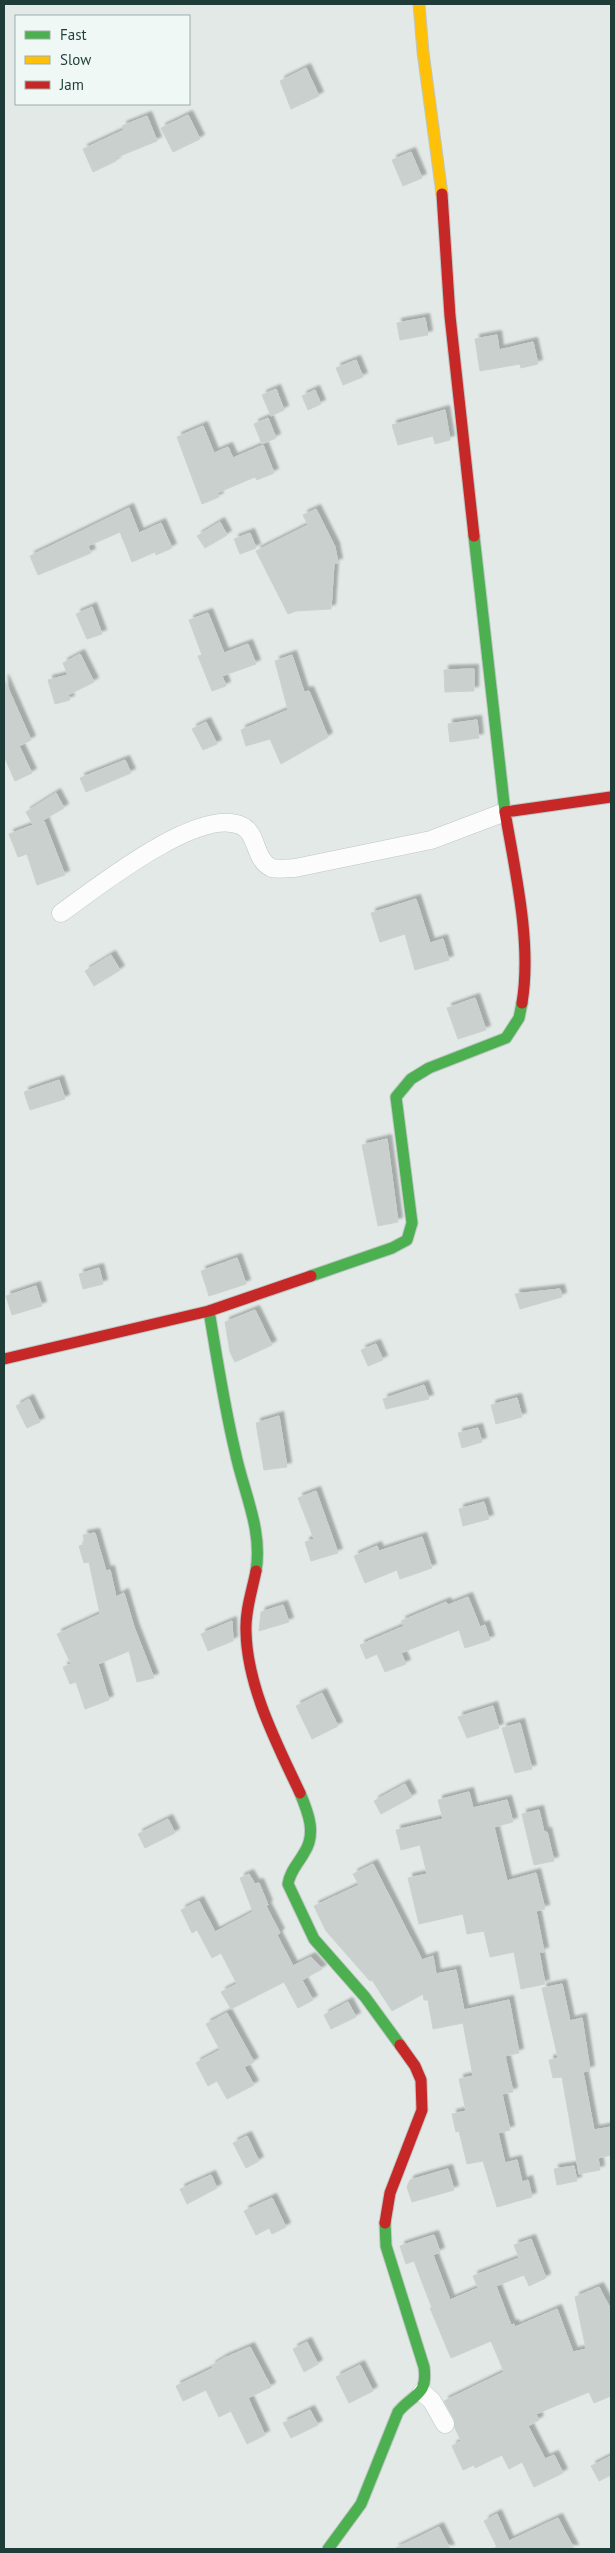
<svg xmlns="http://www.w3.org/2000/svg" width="615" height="2553" font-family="'PT Sans',sans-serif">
  <defs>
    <filter id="shadow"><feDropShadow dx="4.5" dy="-4.5" stdDeviation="1" flood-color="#0004"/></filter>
  </defs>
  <rect width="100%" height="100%" fill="#e2e9e6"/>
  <!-- building -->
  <path fill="#c9d0cd" stroke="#cbd2cf" filter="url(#shadow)" d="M306 68 319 96 291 109 280 81Z
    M188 115 200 139 173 152 161 128Z
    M147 116 157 141 115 158 116 161 93 172 83 149 124 130 122 126Z
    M411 152 422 178 403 186 392 160Z
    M425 318 428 335 400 340 397 323Z
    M497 335 499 350 533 342 538 364 521 368 520 364 480 371 475 339Z
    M356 360 363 377 343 385 336 368Z
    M276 389 284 410 271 416 262 395Z
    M315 390 321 404 308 410 302 396Z
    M445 410 450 440 435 444 433 436 398 445 392 425Z
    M268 418 276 438 262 444 254 424Z
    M203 426 214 453 228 447 233 458 263 445 274 473 257 480 255 477 217 493 219 497 202 504 177 437Z
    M129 508 139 533 161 523 172 548 156 555 155 552 132 562 120 532 88 546 91 553 38 575 30 556Z
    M316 509 335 547 338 563H334L331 609 296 611 288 614 256 551 308 525 303 515Z
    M220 522 227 535 205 548 197 536Z
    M250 533 256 548 240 554 234 539Z
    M92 607 102 634 87 639 76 614Z
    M208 613 224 653 248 644 256 664 222 676 226 686 212 691 198 656 202 655 189 620Z
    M80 654 94 682 68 695 70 700 55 704 48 680 68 675 63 663Z
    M292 655 304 692 309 691 328 737 281 764 270 739 246 746 241 730 288 710 275 661Z
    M474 669V691L445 692 444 670Z
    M4 679 31 740 19 746 32 773 15 781 4 756Z
    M477 720 479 738 450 742 448 724Z
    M206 722 217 744 203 750 192 729Z
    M125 760 131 773 86 792 80 778Z
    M56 793 64 808 38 823 44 821 65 875 37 885 27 854 18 857 9 834 33 825 26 812Z
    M416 899 430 943 443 939 449 960 415 970 405 934 380 942 371 913Z
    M111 955 120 970 94 986 85 971Z
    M475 998 486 1030 458 1039 447 1008Z
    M59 1080 65 1099 30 1110 24 1092Z
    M387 1139 398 1222 378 1226 362 1145Z
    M237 1258 246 1284 209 1296 201 1271Z
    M99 1268 103 1284 83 1289 79 1274Z
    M36 1286 42 1306 12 1315 6 1296Z
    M560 1289 562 1297 520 1309 515 1294Z
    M255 1310 272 1345 235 1362 230 1352 225 1322Z
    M376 1344 383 1360 368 1366 361 1350Z
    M424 1385 429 1399 386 1409 383 1399Z
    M517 1398 522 1417 496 1424 491 1405Z
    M29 1399 40 1422 27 1428 16 1406Z
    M279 1416 287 1467 264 1470 256 1423Z
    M478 1428 482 1442 462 1448 458 1433Z
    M316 1491 338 1553 311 1561 305 1542 314 1539 298 1498Z
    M484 1502 489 1519 463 1526 459 1509Z
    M95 1533 106 1571 110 1570 116 1597 124 1593 134 1627 154 1678 137 1682 129 1651 98 1664 109 1700 85 1709 76 1682 70 1684 63 1667 71 1664 57 1634 100 1614 89 1562 84 1563 79 1546 85 1544 83 1535Z
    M422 1537 432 1568 400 1579 397 1570 365 1583 354 1556 377 1546 379 1551Z
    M468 1597 480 1627 485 1625 490 1640 465 1648 459 1630 401 1653 406 1664 385 1672 377 1654 366 1659 360 1645 404 1626 401 1621 446 1602 448 1605Z
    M283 1605 289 1622 259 1631 261 1612Z
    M232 1621 233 1641 208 1651 201 1634Z
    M322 1693 338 1726 312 1739 296 1706Z
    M493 1706 499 1728 467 1738 458 1717Z
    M520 1723 532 1769 515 1773 502 1728Z
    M405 1784 412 1797 381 1814 374 1801Z
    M469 1792 473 1808 507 1800 513 1822 494 1827 507 1881 536 1873 545 1909 536 1911 544 1952H539L545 1984 521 1989 514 1952 490 1957 484 1931 467 1934 463 1914 419 1924 408 1878 427 1874 420 1845 401 1850 396 1830 443 1819 438 1800Z
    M539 1810 544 1832H547L554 1861 534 1865 522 1814Z
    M168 1819 175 1833 145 1848 138 1834Z
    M373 1864 422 1960 433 1956 436 1974 456 1970 464 2010 509 2000 519 2053 505 2056 513 2092 502 2094 510 2130 498 2133 505 2163 517 2160 522 2182 528 2180 532 2197 497 2207 483 2161 467 2164 459 2131 456 2132 452 2114 466 2111 459 2079 473 2076 463 2023 433 2029 428 2000H424L423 1994 392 2011 372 1980 370 1981 326 1931 314 1906 359 1885 353 1874Z
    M249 1874 255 1884 259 1883 268 1905 266 1906 280 1933 277 1935 293 1966 311 1957 322 1969 302 1980 313 2000 298 2008 284 1982 231 2009 221 1992 237 1984 221 1953 212 1958 197 1930 192 1933 181 1910 199 1901 215 1932 253 1912 240 1878Z
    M562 1984 570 2021 582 2018 590 2070 583 2072 594 2130 611 2127V2155L598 2158 600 2170 579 2174 562 2077 553 2078 549 2060 558 2058 542 1988Z
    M348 2002 356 2017 331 2029 324 2015Z
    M227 2013 254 2062 244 2067 254 2085 227 2099 217 2081 208 2086 196 2063 220 2050 206 2024Z
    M247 2136 259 2161 246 2168 233 2143Z
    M574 2166 577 2181 557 2185 554 2169Z
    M448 2169 454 2190 412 2202 407 2187 410 2180Z
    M211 2175 217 2188 187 2204 180 2189Z
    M272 2198 286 2227 272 2234 269 2228 256 2235 244 2211Z
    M434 2235 440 2252 433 2255 450 2300 478 2288 473 2276 519 2258 514 2245 531 2239 546 2278 529 2286 524 2275 496 2286 511 2325 514 2324 515 2327 557 2309 573 2352 586 2349 575 2297 599 2287 611 2310V2396L594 2403 589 2392 536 2414 539 2420 528 2426 545 2459 554 2455 563 2473 534 2487 522 2462 509 2469 502 2455 475 2468 474 2465 463 2470 452 2446 461 2441 455 2428 454 2419 444 2401 504 2372 491 2341 451 2358 430 2308H432L414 2261 406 2264 400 2246Z
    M307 2342 318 2364 304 2372 293 2349Z
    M250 2347 271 2387 248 2398 265 2435 247 2444 231 2411 219 2417 206 2390 183 2401 176 2386 213 2368 211 2366 224 2358Z
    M360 2365 373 2391 349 2403 336 2377Z
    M310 2410 318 2425 291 2438 283 2423Z
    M611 2456V2475L599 2481 591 2466Z
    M497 2514 509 2541 558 2518 574 2549H492L497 2547 484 2521Z
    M439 2527 450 2549H394Z"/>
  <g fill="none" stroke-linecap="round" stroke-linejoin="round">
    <!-- street casing -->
    <g stroke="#bfc6c3" stroke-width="19">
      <path id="street" d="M61 913C95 889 199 805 242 826 258 833 254 861 272 868 279 870 289 868 295 868L431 840 505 812
        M422 2392 432 2401 445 2424"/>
    </g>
    <!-- fast casing -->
    <g stroke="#bec7c4" stroke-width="13">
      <path id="fast" d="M474 536 505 812
        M311 1276 392 1248 407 1240 412 1223 396 1097 411 1079 429 1068 506 1038 519 1018 522 1003
        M209 1311C217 1358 224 1405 235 1451 243 1491 263 1529 256 1571
        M300 1793C308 1812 317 1834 304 1853 298 1864 290 1871 288 1884L314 1939 365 1997 400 2045
        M328 2549 361 2504 398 2412C414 2393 428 2396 424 2367L386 2246 385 2223"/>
    </g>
    <!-- slow casing -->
    <g stroke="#bec7c4" stroke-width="13">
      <path id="slow" d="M419 4 423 52 442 194"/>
    </g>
    <!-- jam casing -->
    <g stroke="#bec7c4" stroke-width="13">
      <path id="jam" d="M442 194 450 316 474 536
        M522 1003C532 943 515 871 505 812L611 797
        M4 1359 209 1311 311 1276
        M256 1571C252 1591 245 1611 246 1631 247 1687 277 1744 300 1793
        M385 2223 390 2193 422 2110 421 2080 415 2066 400 2045"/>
    </g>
    <!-- street -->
    <use href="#street" stroke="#fbfcfb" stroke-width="18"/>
    <!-- fast -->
    <use href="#fast" stroke="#4caf50" stroke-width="11"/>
    <!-- slow -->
    <use href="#slow" stroke="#ffc107" stroke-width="11"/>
    <!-- jam -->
    <use href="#jam" stroke="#c62828" stroke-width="11"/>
  </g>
  <!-- border -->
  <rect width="615" height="2553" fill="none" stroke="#1f3d38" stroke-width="10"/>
  <!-- legend -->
  <rect x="15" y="15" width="175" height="90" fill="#f0f8f5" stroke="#9cada9"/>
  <rect x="25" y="31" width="25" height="8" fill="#4caf50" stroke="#9cada9"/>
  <text x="60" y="40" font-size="15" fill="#1f3d38">Fast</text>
  <rect x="25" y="56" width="25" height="8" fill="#ffc107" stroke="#9cada9"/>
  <text x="60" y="65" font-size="15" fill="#1f3d38">Slow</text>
  <rect x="25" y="81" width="25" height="8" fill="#c62828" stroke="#9cada9"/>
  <text x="60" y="90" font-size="15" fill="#1f3d38">Jam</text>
</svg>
